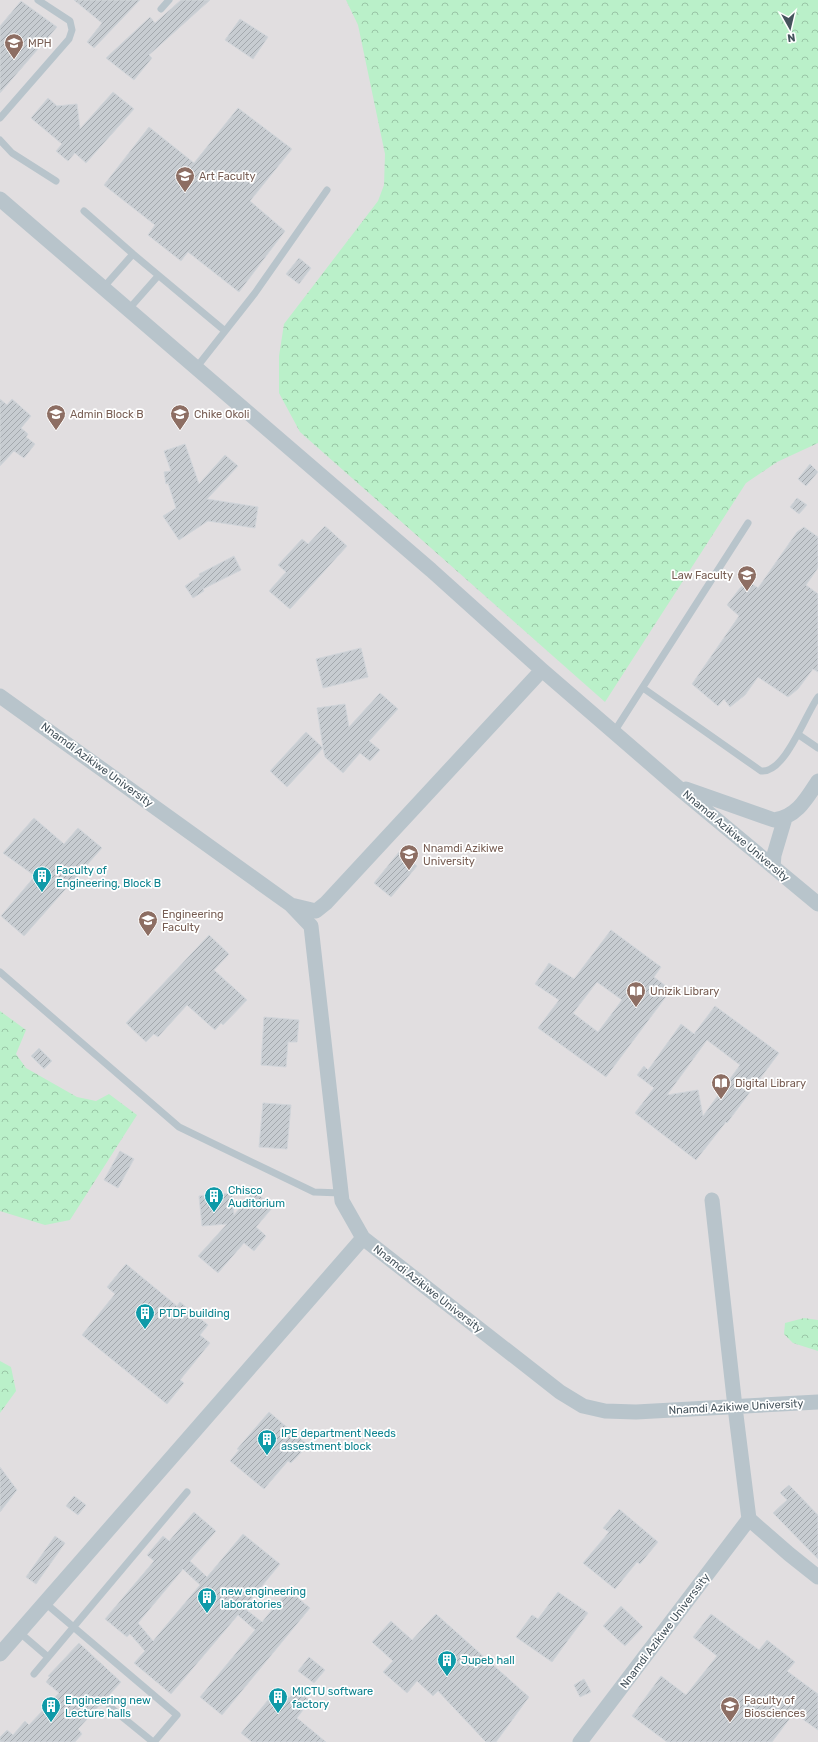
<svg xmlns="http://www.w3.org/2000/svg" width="818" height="1742" font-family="Rubik,sans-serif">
  <defs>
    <pattern id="forest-crowns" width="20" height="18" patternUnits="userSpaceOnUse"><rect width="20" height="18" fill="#baf0c9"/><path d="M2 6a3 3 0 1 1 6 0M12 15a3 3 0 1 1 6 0" fill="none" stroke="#99c5a6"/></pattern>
    <pattern id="building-hatch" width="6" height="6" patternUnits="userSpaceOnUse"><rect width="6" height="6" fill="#c7ccd1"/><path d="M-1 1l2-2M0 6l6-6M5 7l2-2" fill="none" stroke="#a3a8ad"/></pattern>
  </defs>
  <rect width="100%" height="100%" fill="#f0edee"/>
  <!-- education -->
  <path fill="#e1dee0" d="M0 0H818V1742H0Z"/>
  <!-- forest -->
  <path fill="url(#forest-crowns)" d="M346 0H818V443L777 462 746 483 605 702 300 432 279 393V356L284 324 378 201 384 185 385 154 358 25Z
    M0 1011 26 1030 16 1054 26 1068 77 1097 96 1101 109 1094 137 1115 70 1220 45 1225 0 1211Z
    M804 1318 818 1320V1351L793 1343 784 1334 785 1323Z
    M0 1361 11 1367 16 1391 0 1413Z"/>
  <!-- building -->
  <path fill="url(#building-hatch)" stroke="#d1d5da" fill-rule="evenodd" d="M74 0H140L94 48 87 42 102 23Z
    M181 0H210L149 55 152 58 134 80 106 58 150 17 155 23Z
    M21 1 57 27 0 93V26Z
    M240 19 268 37 253 59 225 40Z
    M113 92 134 109 86 163 75 153 68 161 56 151 62 144 31 118 48 98 57 106 77 104 80 129Z
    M238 108 292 149 250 201 285 231 239 292 188 252 181 261 148 235 155 225 104 185 149 127 194 163Z
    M299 258 311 268 299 284 286 274Z
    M0 399 7 405 12 399 31 416 21 428 28 434 26 437 35 444 24 458 14 451 0 466Z
    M185 444 199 484 225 455 238 466 207 499 258 507 255 528 208 521 179 540 163 516 176 508 168 483 166 484 164 472 171 471 164 451Z
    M810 464 818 472 806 486 798 479Z
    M797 498 807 505 799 514 790 507Z
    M325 526 347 546 290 609 269 591 286 572 278 565 302 539 308 544Z
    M804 527 818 537V568L806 585 818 594V672L813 669 798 689 788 697 758 677 745 695 730 707 724 699 718 706 692 684 739 616 727 605 740 588 748 581 758 588 797 532Z
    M234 556 241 570 203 589 204 591 193 598 185 586 200 576 199 574Z
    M361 648 368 677 323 688 316 659Z
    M380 693 398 709 369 741 380 750 370 761 360 753 343 773 325 757 323 748 287 787 270 771 306 732 323 748 317 708 345 704 349 727Z
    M34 818 64 844 78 828 102 848 24 936 1 916 35 876 3 853Z
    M399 852 417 866 391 897 374 883Z
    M611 930 661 967 654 977 671 990 606 1077 538 1028 559 1000 535 984 549 963 574 979ZM597 982 622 1000 598 1032 573 1013Z
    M209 935 229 954 214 970 247 1000 223 1025 221 1023 215 1030 187 1005 158 1037 154 1034 146 1042 126 1023Z
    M715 1006 779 1053 727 1123 726 1122 696 1160 635 1113 654 1088 637 1075 644 1066 648 1070 681 1024 694 1034ZM707 1040 740 1065 703 1116 698 1090 667 1095Z
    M264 1017 299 1020 297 1042H288L286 1067 261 1065Z
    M39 1048 52 1061 44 1069 31 1056Z
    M263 1103 291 1105 287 1149 259 1147Z
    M120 1151 134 1159 118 1188 104 1180Z
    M254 1191 273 1207 256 1227 266 1236 254 1251 244 1243 218 1273 198 1256 227 1224 202 1226 199 1196 232 1193 234 1215Z
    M126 1264 177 1306 180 1302 208 1325 200 1335 210 1343 180 1380 184 1383 167 1404 82 1335 115 1294 107 1287Z
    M269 1412 308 1445 291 1463 288 1461 264 1489 230 1461 239 1450 237 1449Z
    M0 1467 17 1490 0 1512Z
    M789 1485 818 1515V1559L773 1513 787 1500 780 1493Z
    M74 1496 86 1505 78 1515 66 1506Z
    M619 1509 658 1542 640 1564 637 1562 615 1589 583 1563 609 1532 603 1528Z
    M194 1512 216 1531 190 1561 207 1577 243 1534 280 1564 244 1608 262 1622 288 1590 310 1608 222 1715 200 1697 255 1630 238 1615 171 1694 134 1663 145 1651 130 1634 127 1637 105 1619 154 1561 147 1555 163 1536 169 1541ZM183 1569 200 1585 153 1641 138 1623Z
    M55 1536 65 1543 36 1584 26 1577Z
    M558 1592 588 1613 552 1662 516 1637 532 1615 538 1619Z
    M621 1606 643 1627 625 1646 603 1626Z
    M436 1614 529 1697 496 1742H486L438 1691 433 1696 417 1681 407 1693 383 1672 393 1661 372 1642 391 1621 412 1640Z
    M711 1614 759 1650 767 1640 795 1662 787 1671 818 1694V1730L794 1713 772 1742H667L632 1716 661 1676 686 1695 717 1656 693 1637Z
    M79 1643 121 1682 78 1729 82 1734 75 1742H0V1737L7 1730 13 1735 25 1721 29 1725 59 1693 46 1682 50 1677 48 1676Z
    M309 1657 325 1670 314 1683 298 1671Z
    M584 1679 591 1692 580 1697 574 1685Z
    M277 1689 289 1698 297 1689 309 1700 301 1708 303 1710 297 1718 326 1742H252L241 1733Z"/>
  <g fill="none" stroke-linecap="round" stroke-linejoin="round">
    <!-- service -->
    <path stroke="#b8c4cb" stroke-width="7" d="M161 9 169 0
      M0 118 69 39 72 30 70 21 38 0
      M0 140 12 153 56 181
      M84 211 133 254 225 331
      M103 288 133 254
      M128 310 158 276
      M196 368 255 293 327 190
      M643 688 761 771C785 774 806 713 818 697
      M614 732 748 523
      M799 735 818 748
      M0 972 179 1127 314 1192 341 1193
      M44 1602 177 1715 154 1742
      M19 1632 48 1657
      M34 1674 187 1492
      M110 1707 153 1742"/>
    <!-- minor -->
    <path stroke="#b8c4cb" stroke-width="15" d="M0 199 431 570 542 670 675 785 818 904
      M0 696 291 905 311 926 342 1201 363 1238 560 1392 583 1406 605 1411 636 1412 818 1402
      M686 789 774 820C797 817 807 798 818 781
      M773 867 774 855 785 818
      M291 905 316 911 326 903 542 670
      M712 1200 735 1407 749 1519 789 1554 818 1577
      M0 1654 363 1238
      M580 1742 749 1519"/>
  </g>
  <!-- icons -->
  <defs>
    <g id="university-pin" transform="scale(1)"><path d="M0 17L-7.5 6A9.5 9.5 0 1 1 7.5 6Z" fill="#8d6e63" stroke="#fff"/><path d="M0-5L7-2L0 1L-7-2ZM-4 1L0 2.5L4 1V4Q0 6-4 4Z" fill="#fff"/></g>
    <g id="building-pin" transform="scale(1)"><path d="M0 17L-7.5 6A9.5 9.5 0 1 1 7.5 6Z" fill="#0f9aa8" stroke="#fff"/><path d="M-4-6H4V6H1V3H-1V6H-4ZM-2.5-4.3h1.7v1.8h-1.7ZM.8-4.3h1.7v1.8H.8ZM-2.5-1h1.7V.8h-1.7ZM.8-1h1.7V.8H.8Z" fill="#fff"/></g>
    <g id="library-pin" transform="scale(1)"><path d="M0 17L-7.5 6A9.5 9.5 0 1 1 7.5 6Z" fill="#8d6e63" stroke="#fff"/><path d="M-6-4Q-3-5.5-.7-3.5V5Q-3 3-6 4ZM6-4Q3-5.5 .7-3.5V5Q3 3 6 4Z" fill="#fff"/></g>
  </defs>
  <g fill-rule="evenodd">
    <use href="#university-pin" x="14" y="43"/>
    <use href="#university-pin" x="185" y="176"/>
    <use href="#university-pin" x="56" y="414"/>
    <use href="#university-pin" x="180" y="414"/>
    <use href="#university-pin" x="747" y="575"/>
    <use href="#university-pin" x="409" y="854"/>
    <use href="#building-pin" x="42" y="876"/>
    <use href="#university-pin" x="148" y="920"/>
    <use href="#library-pin" x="636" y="991"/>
    <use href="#library-pin" x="721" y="1083"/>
    <use href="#building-pin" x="214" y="1196"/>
    <use href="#building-pin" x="145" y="1313"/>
    <use href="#building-pin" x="267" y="1439"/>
    <use href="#building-pin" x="207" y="1597"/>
    <use href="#building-pin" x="447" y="1660"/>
    <use href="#building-pin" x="278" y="1697"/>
    <use href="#building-pin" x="51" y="1706"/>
    <use href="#university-pin" x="730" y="1706"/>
  </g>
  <g text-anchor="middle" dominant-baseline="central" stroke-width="3.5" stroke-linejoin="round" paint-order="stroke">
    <!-- education labels -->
    <g font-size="11" fill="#785e54" stroke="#fff" text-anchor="start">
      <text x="28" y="43">MPH</text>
      <text x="199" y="176">Art Faculty</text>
      <text x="70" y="414">Admin Block B</text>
      <text x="194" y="414">Chike Okoli</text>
      <text x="733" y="575" text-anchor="end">Law Faculty</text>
      <text x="423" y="848">Nnamdi Azikiwe<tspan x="423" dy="13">University</tspan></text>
      <text x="162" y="914">Engineering<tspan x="162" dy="13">Faculty</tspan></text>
      <text x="650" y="991">Unizik Library</text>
      <text x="735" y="1083">Digital Library</text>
      <text x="744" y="1700">Faculty of<tspan x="744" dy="13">Biosciences</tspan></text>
    </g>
    <!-- street labels -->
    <g font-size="11" fill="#45535c" stroke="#fff">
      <text transform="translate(97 765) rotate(36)">Nnamdi Azikiwe University</text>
      <text transform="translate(736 836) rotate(40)">Nnamdi Azikiwe University</text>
      <text transform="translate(428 1289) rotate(38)">Nnamdi Azikiwe University</text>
      <text transform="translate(736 1407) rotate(-3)">Nnamdi Azikiwe University</text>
      <text transform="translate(665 1631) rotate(-53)">Nnamdi Azikiwe Universsity</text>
    </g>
    <!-- culture labels -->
    <g font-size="11" fill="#0d838f" stroke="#fff" text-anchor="start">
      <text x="56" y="870">Faculty of<tspan x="56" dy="13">Engineering, Block B</tspan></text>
      <text x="228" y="1190">Chisco<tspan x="228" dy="13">Auditorium</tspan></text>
      <text x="159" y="1313">PTDF building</text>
      <text x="281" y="1433">IPE department Needs<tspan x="281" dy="13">assestment block</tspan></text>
      <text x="221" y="1591">new engineering<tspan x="221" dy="13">laboratories</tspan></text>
      <text x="461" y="1660">Jupeb hall</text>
      <text x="292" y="1691">MICTU software<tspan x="292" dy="13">factory</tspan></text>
      <text x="65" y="1700">Engineering new<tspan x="65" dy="13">Lecture halls</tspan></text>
    </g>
  </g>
  <!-- north arrow -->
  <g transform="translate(790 28) rotate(172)" stroke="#ffffff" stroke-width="3" paint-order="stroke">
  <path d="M0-3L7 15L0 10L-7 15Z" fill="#45535c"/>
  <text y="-6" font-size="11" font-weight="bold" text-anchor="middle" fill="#45535c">N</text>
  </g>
</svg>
